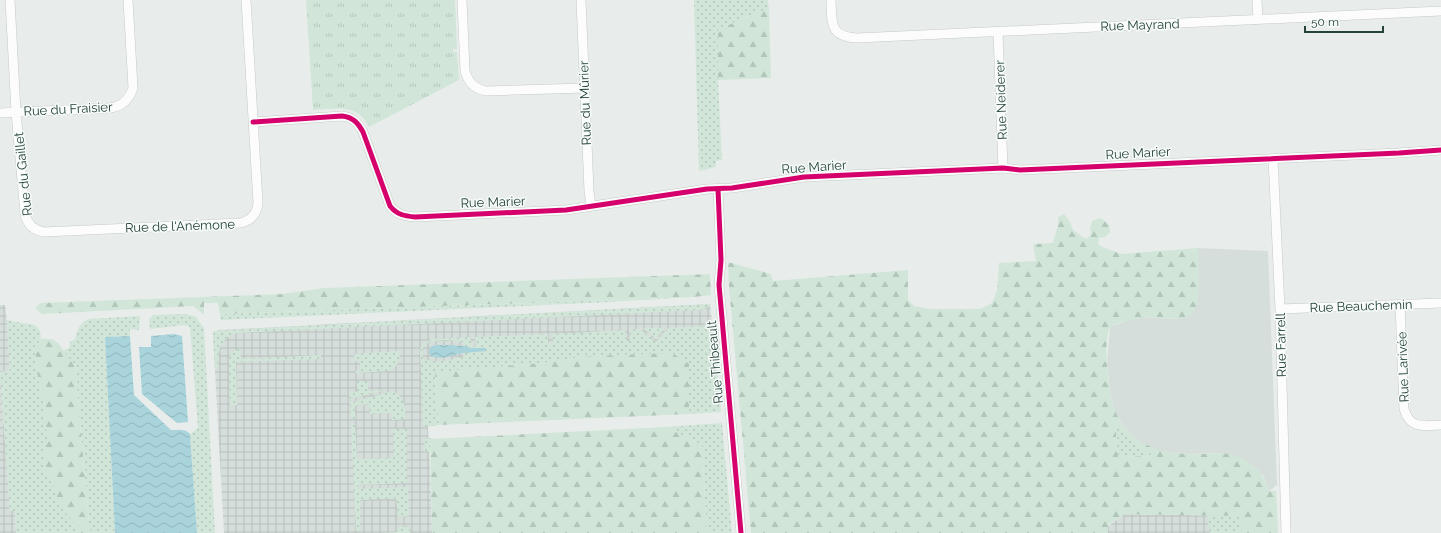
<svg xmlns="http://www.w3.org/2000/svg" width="1441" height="533" font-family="Raleway,sans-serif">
  <defs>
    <pattern id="industrial-grid" width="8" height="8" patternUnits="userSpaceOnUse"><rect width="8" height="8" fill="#d6dedb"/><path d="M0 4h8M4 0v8" fill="none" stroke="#b8c0bd"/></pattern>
    <pattern id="grass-dots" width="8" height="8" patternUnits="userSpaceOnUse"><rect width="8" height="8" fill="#d1e6d8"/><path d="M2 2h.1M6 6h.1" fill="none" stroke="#b3c6ba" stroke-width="1.8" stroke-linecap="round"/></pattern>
    <pattern id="forest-firs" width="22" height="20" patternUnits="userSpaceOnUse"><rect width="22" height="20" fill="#d1e6d8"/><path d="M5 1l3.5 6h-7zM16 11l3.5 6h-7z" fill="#b3c6ba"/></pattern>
    <pattern id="park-tufts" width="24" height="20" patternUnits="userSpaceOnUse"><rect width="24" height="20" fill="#d1e6d8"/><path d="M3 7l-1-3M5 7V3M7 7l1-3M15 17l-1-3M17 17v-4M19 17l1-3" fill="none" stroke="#b3c6ba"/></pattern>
    <pattern id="water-waves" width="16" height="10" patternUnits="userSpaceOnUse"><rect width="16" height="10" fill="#a9d4db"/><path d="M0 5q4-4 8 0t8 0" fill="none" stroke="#91b7bd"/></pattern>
  </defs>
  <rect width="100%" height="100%" fill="#e8edeb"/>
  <!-- built -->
  <path fill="#d6dedb" d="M1198 248 1268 251 1277 485 1269 491 1263 475 1220 453 1189 454 1173 453 1157 450 1144 444 1132 436 1123 425 1115 413 1110 392 1107 363 1110 326 1141 317 1176 319 1197 297Z"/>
  <!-- industrial -->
  <path fill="url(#industrial-grid)" d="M710 304 713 330 710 328 656 343 425 364 430 469 432 533H224L213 336 219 330Z
    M0 305H5L7 320 10 371 0 372 10 511H15L16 533H0Z
    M1125 514 1240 516 1241 533H1108V526Z"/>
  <!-- grass -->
  <path fill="url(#grass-dots)" fill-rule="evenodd" d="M694 0H768L769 10 746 17 718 30V80L722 160 716 161V167L699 171Z
    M694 297 608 302 221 320 220 314Z
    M710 304 709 307 701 310 237 333C218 339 218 352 218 370H215L213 331Z
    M184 314 195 316 204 328 215 533H197L190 434 198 428 190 327 184 325 150 329 149 320 153 315Z
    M140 316 139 330 130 329V336L105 337 115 533H90L75 366 62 351 69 348 70 342 75 339C78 329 79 323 89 319Z
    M7 320 35 325 40 330 41 339 35 348 38 378 45 409 46 427 49 439 43 452V465L54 486 57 496 71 518 79 528V533H16L15 511H10L0 372 10 371Z
    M705 326C711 328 713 330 715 336L721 412 689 414V364L592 356 543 363 435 373 439 425 425 427 423 424 420 349 423 344 431 339 470 337 472 347 476 346 475 337 548 334V343H553V334L625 330 627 341 630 340 629 330 640 329 656 342 668 328ZM448 340 463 342 464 346H466L471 348H486V351L464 353 463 357C451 360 435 364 423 359 419 339 433 341 448 340Z
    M643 328H664L656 339Z
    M240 348 241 359 262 358V361L236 362 237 405H230L229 360 231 353Z
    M399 351C401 361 397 368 388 371L355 373 356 371 360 370V362L355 361 354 354Z
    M321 355V359L264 361 265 358Z
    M357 381H368V391L386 390 350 399 349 392H357Z
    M393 391C405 397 405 406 406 419L392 420V413L370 414 369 404 354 406 356 419H351L350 403Z
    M1115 421 1124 434 1155 456 1118 457Z
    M722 423 732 533H707L702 445 665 427Z
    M351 424H355L357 459 394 458 393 429H407V483L358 485V489L408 487 409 516 398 517 396 498 360 500V531H356Z
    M429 438 433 439 430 440V452L424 451 425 439Z
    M1207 516H1240L1241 533H1210Z
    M410 526V533H383L397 532 398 527Z"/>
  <!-- forest -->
  <path fill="url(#forest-firs)" fill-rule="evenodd" d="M769 10 771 78 718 80V30L746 17Z
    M1064 214 1069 220 1073 230 1086 239 1091 235 1090 228 1092 221 1101 218 1109 225 1110 232 1105 237 1099 238 1098 244 1102 247 1121 254 1198 248C1198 264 1201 293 1196 307 1189 326 1158 316 1143 317 1140 317 1137 319 1134 320 1126 322 1118 322 1110 326 1104 344 1107 366 1109 384 1113 431 1143 453 1189 454 1204 455 1219 451 1234 455 1244 458 1258 467 1263 477 1265 481 1267 486 1269 491H1276L1278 533H1241L1240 516 1125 514 1108 525V533H751L729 286 728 262 771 274 773 281 908 270V300L914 306 930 309H980L992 303 997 291 999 263 1036 261 1033 244 1053 243 1058 225V217ZM1115 422 1124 434 1134 444 1154 456 1118 457Z
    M710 274 711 295 694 297 220 314 218 303H204V315L193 306 42 314 35 308 40 303 282 294 324 288Z
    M41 339H52L58 343 75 366 90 533H79V528L60 507 54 486 43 465V452L49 439 46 427 45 409 38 378 35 348Z
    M672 353 689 364V414L439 425 435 372 543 363 592 356Z
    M665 427 702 445 707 533H432L430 439Z"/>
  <!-- park -->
  <path fill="url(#park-tufts)" d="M306 0H455L457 49H453V52H457L459 80 369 127C357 103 336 109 313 110Z"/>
  <!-- water -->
  <path fill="url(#water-waves)" d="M174 334 182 336 188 422 177 423 142 394 139 347H151V336Z
    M130 336 134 395 171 430C177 430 185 428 190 434L197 533H115L105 337Z
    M437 345H452L458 346H466L471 348H486V351C478 352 471 352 463 353 453 355 437 362 429 354V350L432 346Z"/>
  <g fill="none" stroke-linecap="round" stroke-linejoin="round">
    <!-- street casing -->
    <g stroke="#c5cac8" stroke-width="10">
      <path id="street" d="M10 0 16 112 25 214C27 224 33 230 44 232L241 223C252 220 257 213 258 203L246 0
        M462 0 465 71C468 82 474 89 486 91L585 88
        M581 0 589 191 591 206
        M831 0C832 22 829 37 857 38L1441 11
        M1257 0 1258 20
        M998 32 1003 168
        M0 113 109 108C122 107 129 100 133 88L128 0
        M253 122 342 116C353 117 358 123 363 132L390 206C397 215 405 216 415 217L566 210 707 189 732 188 804 177 1003 168 1020 170 1399 153 1441 150
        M1273 158 1280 309 1286 533
        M718 189 721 260 719 285 721 307 741 533
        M1400 304 1404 409C1410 429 1423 426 1441 425
        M1280 309 1441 303"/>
    </g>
    <!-- street -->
    <use href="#street" stroke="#fcfcfc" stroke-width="9"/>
    <!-- cycleway casing -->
    <g stroke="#f7fbf9" stroke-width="8">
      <path id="cycleway" d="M253 122 342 116C353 117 358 123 363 132L390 206C397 215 405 216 415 217L566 210 707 189 732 188 804 177 1003 168 1020 170 1399 153 1441 150
        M718 189 721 260 719 285 721 307 741 533"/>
    </g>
    <!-- cycleway -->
    <use href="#cycleway" stroke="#d6006c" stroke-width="5"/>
  </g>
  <g text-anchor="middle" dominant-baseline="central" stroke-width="3" stroke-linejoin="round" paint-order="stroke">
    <!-- street labels -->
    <g font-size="13" fill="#24423a" stroke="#f7fbf9">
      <text transform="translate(1140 25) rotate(-2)">Rue Mayrand</text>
      <text transform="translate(1001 100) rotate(-92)">Rue Neiderer</text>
      <text transform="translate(585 103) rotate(-92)">Rue du Mûrier</text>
      <text transform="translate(68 109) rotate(-3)">Rue du Fraisier</text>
      <text transform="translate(1138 153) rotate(-3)">Rue Marier</text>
      <text transform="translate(814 167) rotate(-4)">Rue Marier</text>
      <text transform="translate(23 174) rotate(-96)">Rue du Gaillet</text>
      <text transform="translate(493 202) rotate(-2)">Rue Marier</text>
      <text transform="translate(180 226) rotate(-2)">Rue de l'Anémone</text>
      <text transform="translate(1361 306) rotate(-2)">Rue Beauchemin</text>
      <text transform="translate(1281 345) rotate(-91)">Rue Farrell</text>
      <text transform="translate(715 362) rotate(-95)">Rue Thibeault</text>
      <text transform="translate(1403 367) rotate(-92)">Rue Larivée</text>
    </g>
  </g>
  <!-- scale -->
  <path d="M1305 26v6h78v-6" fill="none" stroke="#24423a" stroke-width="2"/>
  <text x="1311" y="26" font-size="12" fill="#24423a" stroke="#f7fbf9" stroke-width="3" paint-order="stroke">50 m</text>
</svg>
